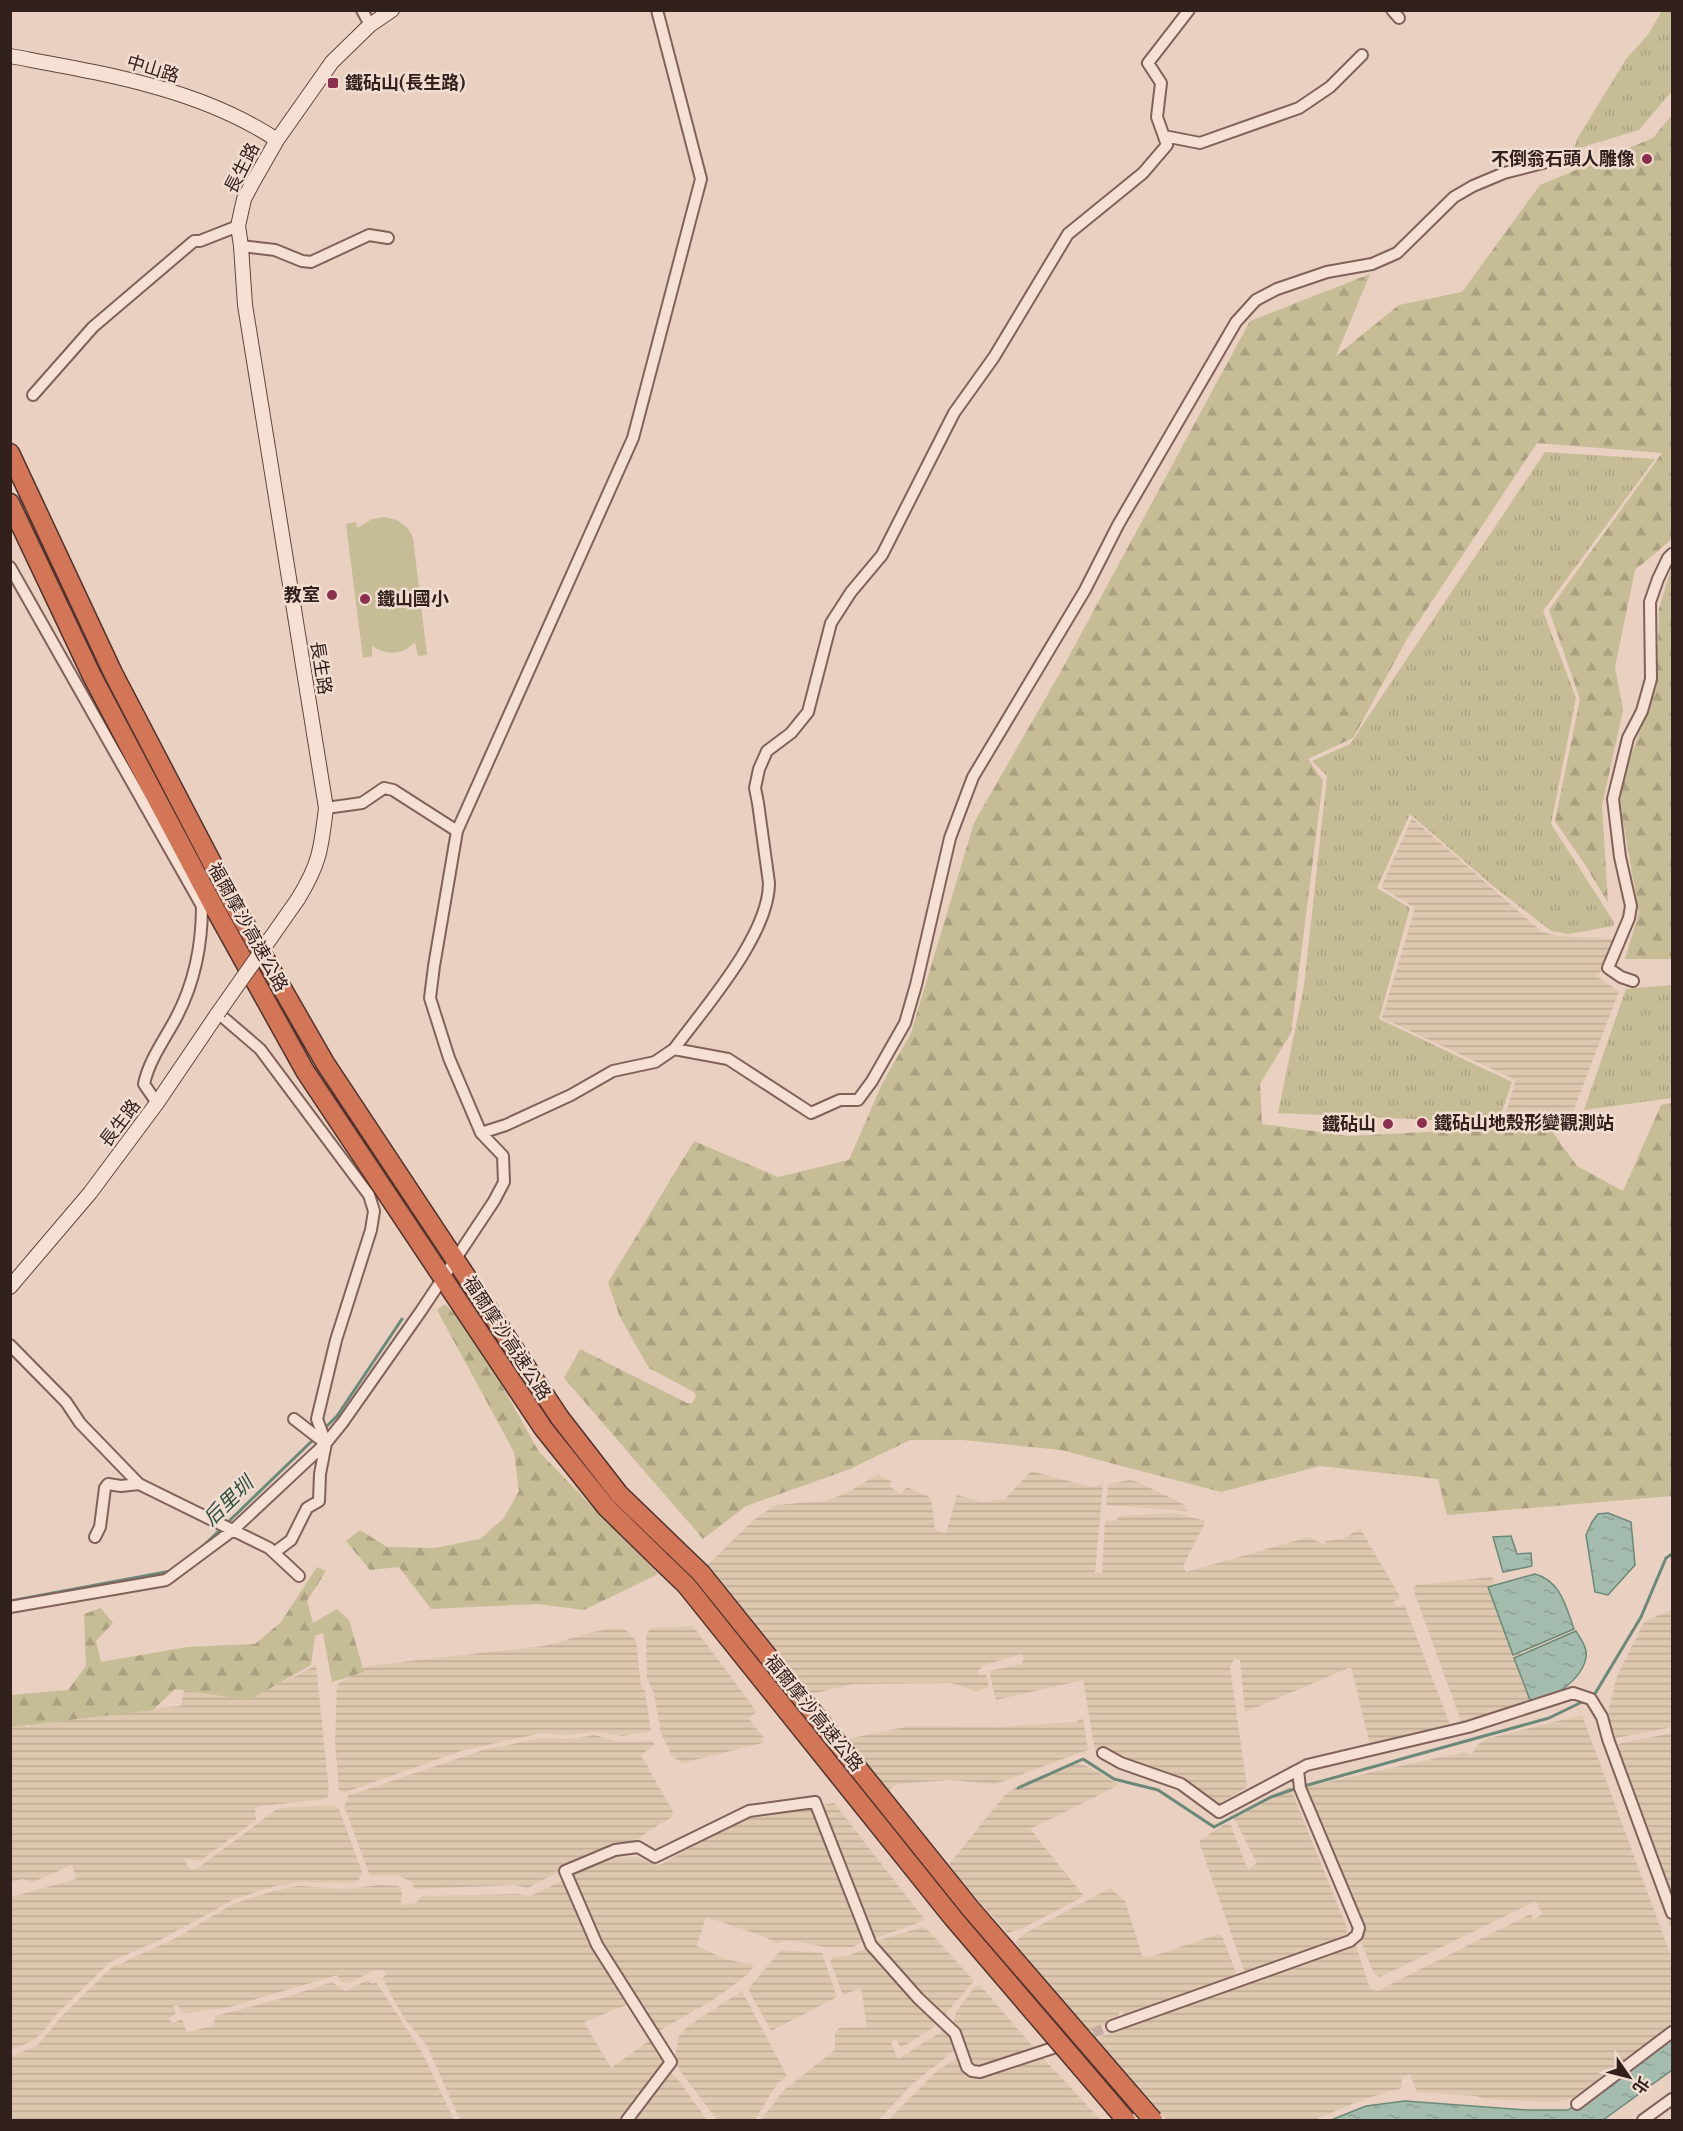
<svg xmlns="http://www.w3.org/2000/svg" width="1683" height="2131" font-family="'Libre Baskerville','Noto Sans TC',serif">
  <defs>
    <pattern id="farmland-rules" width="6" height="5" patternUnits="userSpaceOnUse" patternTransform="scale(1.5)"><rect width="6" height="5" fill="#dec7af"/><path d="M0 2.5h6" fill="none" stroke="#bfab96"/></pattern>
    <pattern id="grass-tufts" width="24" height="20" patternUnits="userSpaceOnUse" patternTransform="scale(1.5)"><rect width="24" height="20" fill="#c6bc96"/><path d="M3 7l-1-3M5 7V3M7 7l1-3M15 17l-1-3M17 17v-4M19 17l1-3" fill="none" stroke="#aba181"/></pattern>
    <pattern id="forest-firs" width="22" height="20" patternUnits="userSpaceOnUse" patternTransform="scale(1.5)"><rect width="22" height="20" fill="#c6bc96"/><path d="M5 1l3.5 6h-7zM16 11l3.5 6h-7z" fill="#aba181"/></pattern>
    <pattern id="water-ripples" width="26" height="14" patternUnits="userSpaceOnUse" patternTransform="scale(1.5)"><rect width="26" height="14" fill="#a3bcad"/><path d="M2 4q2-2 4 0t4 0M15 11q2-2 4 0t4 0" fill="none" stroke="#8da194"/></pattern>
  </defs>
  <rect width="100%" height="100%" fill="#e9d0c1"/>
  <!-- farmland -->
  <path fill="url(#farmland-rules)" d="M1412 818 1542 932 1558 936 1613 939 1598 977 1619 991 1572 1115 1503 1121 1516 1080 1382 1018 1415 908 1381 887Z
    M1031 1471 1091 1487 1103 1484 1095 1573H1102L1105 1521 1117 1520 1119 1516 1175 1513 1206 1521 1183 1566 1186 1572 1309 1537 1324 1545 1326 1541 1343 1539 1360 1528 1401 1598 1393 1602 1397 1607 1404 1604 1449 1722V1726L1444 1731 1371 1749 1351 1667 1245 1712 1240 1660 1234 1659 1230 1667 1247 1787 1212 1808 1182 1786 1095 1751 1083 1680 996 1700 989 1671 1021 1664 1024 1659 1022 1654 984 1665 979 1670V1675L986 1674 989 1687 976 1691 951 1683 852 1684 800 1697 703 1570 752 1521 776 1505 826 1501 849 1492 878 1474 892 1482 890 1486 900 1495 907 1487 931 1498 935 1530 946 1533 957 1495 983 1502 1005 1499Z
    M1130 1480 1138 1482 1185 1505 1187 1511 1106 1505 1108 1484Z
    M1492 1577 1535 1692 1534 1699 1467 1723 1461 1721 1413 1589 1416 1585Z
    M1672 1609V1727L1616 1738 1607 1735 1609 1708 1617 1676 1644 1622Z
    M693 1626 757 1712 748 1718 764 1738 762 1743 682 1763 672 1756 661 1733 654 1694 647 1678 646 1636 650 1628Z
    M609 1628 626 1630 636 1641 641 1686 645 1691 651 1731 623 1736 597 1732 563 1735 542 1733 461 1751 343 1793 339 1790 335 1742 337 1685 367 1666 544 1646Z
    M316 1665 329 1791 327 1799 261 1806 255 1808 256 1820 200 1861 185 1858 188 1867 192 1870 202 1865 278 1808 333 1805 339 1809 362 1872 359 1880 353 1883 302 1882 275 1886 235 1899 162 1939 110 1962 55 2016 41 2034 32 2041 11 2050V1897L76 1879 72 1865 33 1882 23 1879 11 1882V1720L24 1719 25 1727H30V1719L181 1706 183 1694 188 1683 252 1693 292 1678Z
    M1582 1715 1672 1959V2024L1661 2034 1576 2096 1566 2100 1555 2102 1485 2099 1476 2096 1417 2092 1410 2074 1401 2077 1402 2088 1364 2099 1314 2120H1167L1089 2041 1351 1945 1356 1946 1370 1988 1377 1991 1530 1914 1534 1920 1542 1914 1536 1901 1380 1977 1374 1974 1301 1792 1305 1787 1464 1752 1472 1755 1476 1746 1486 1739Z
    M1083 1718 1088 1750 995 1784 950 1780 897 1784 889 1790 883 1800 834 1742 909 1726 998 1727 1076 1722Z
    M1672 1733V1931L1607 1753 1608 1746Z
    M594 1735 621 1742 651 1741 655 1744 641 1755 673 1812 672 1817 647 1832 636 1841 578 1861 528 1888 515 1885 414 1889 412 1882 397 1875 370 1876 344 1806 349 1798 347 1796 480 1751 541 1738 571 1739Z
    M1077 1763 1091 1768 1119 1785 1030 1829 1084 1896 1025 1927 1008 1933 948 1868 950 1863 1004 1796 1020 1784Z
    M1290 1787 1346 1925 1347 1933 1341 1941 1245 1973 1200 1845V1840L1225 1824 1231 1825 1248 1870 1257 1863 1234 1818Z
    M834 1803 925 1920 871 1940 822 1805Z
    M815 1807 864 1941 853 1947H825L788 1940 777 1943 763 1936 706 1917 697 1946 725 1959 754 1965 748 1974 713 2000 655 2033 597 1943 573 1876 577 1872 617 1858 636 1857 657 1865 662 1864 729 1826 749 1818Z
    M564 1880 590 1942 629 2004 584 2022 611 2068 650 2040 664 2064 628 2120H460L427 2046 404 2018 382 1978 387 1974 383 1970H375L349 1983 341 1982 337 1975 230 2007 187 2013 180 2011 178 2005 173 2006 176 2013 168 2019 173 2023 182 2019 187 2032 214 2026 215 2016 283 1998 326 1984 333 1983 345 1991 368 1980 372 1984 376 1982 423 2054 454 2120H11V2057L38 2045 60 2018 111 1968 174 1939 233 1904 273 1891 298 1886 345 1889 380 1885 398 1886 402 1889 401 1905 416 1903 422 1896 516 1894 530 1896Z
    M1110 1888 1125 1901 1142 1955 1146 1958 1219 1934 1222 1936 1237 1975 1235 1978 1125 2017 1122 2011 1119 2012V2018L1083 2035 1012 1954 1019 1947 1016 1942 1022 1935Z
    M923 1927 929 1931 974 1981 947 2012 944 2020 873 1944 876 1941Z
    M867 1948 936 2024 934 2027 901 2048 896 2039 891 2043 898 2059 944 2030 953 2039 955 2050 910 2086 879 2120H761L783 2091 835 2050V2033L839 2028 867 2027 861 1988 843 1995 830 1961 833 1957 848 1956Z
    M781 1950 822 1953 837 1997 771 2031 748 1989Z
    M980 1985 1034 2048 976 2069 970 2066 953 2024 956 2012 975 1987Z
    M742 1991 787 2076 777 2084 755 2120H717L676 2065 674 2060 679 2036 688 2026Z
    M1040 2055 1101 2120H888L937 2071 959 2057 964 2071 969 2078 974 2079Z
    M670 2073 677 2078 707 2120H636Z"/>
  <!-- grass -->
  <path fill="url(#grass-tufts)" d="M1662 11H1672V91L1639 130 1573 150 1577 139 1626 59 1647 36Z
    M1545 452 1655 459 1543 611 1576 698 1551 824 1614 922 1613 926 1569 934 1551 931 1493 886 1410 814 1377 888 1410 908 1379 1019 1512 1082 1498 1123 1278 1113 1304 986 1327 776 1312 761 1350 744Z
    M1672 985V1098L1584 1110 1626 989Z"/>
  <!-- forest -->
  <path fill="url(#forest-firs)" d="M1672 115V539L1635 570 1615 667 1623 710 1602 806 1608 903 1586 866 1555 821 1580 699 1549 610 1662 453 1537 443 1407 639 1353 738 1308 759 1323 781 1291 1033 1260 1084 1262 1124 1348 1136 1548 1126 1577 1166 1623 1191 1661 1105 1672 1103V1496L1447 1515 1438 1479 1320 1466 1221 1492 1061 1450 963 1440H910L850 1469 746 1506 703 1539 564 1378 580 1349 687 1403H692L696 1396 694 1392 649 1368 620 1317 608 1283 694 1141 778 1177 849 1160 882 1084 911 1033 974 823 1060 673 1250 321 1370 274 1336 356 1399 305 1462 292 1540 185 1653 138Z
    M1672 566V959H1625L1639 912 1620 805 1623 777 1657 685 1659 609Z
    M445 1304 473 1334 539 1452 658 1574 584 1610 537 1604 431 1609 399 1567 370 1570 346 1541 360 1530 387 1547 435 1548 480 1539 504 1518 519 1491 514 1452 437 1310Z
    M317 1567 326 1571 307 1601 313 1623 337 1609 349 1620 364 1672 332 1682 323 1633 315 1636 311 1665 249 1700 175 1689 153 1710 11 1727V1695L68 1690 86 1666 84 1614 101 1608 113 1623 96 1641 101 1662 187 1647 255 1644 281 1622Z"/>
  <!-- garden -->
  <path fill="#c6bc96" d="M384 517C398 519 408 525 413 538L427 655 418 656 415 642C403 655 387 656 372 646V656L363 658 346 524 356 522 357 528 372 519Z"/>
  <!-- water -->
  <path fill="url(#water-ripples)" stroke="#6b8978" stroke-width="1.5" d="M1608 1513 1631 1522 1635 1565 1608 1595 1595 1592 1586 1535 1592 1522 1598 1514Z
    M1511 1536 1517 1554 1531 1553 1532 1566 1503 1572 1493 1537Z
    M1535 1574C1561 1581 1566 1607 1574 1629L1513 1655 1488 1587Z
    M1576 1631C1580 1638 1588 1648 1586 1657 1583 1678 1551 1703 1530 1700L1514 1658Z
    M1672 2038V2070L1603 2120H1331L1366 2106 1405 2101 1526 2110H1568Z"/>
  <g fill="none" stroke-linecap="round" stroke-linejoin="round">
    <!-- stream -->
    <path stroke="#6b8978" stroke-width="3" d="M323 1430 337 1416 402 1319
      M226 1524 314 1439
      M202 1547 221 1529
      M10 1601 171 1571
      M1593 1697 1641 1617 1666 1558 1672 1554
      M1304 1786 1549 1718 1584 1701
      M1018 1788 1083 1759 1114 1779 1158 1790 1214 1827 1271 1797 1297 1788"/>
    <!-- street-tunnel -->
    <path stroke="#c4ada0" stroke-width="10" stroke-dasharray="10 5" stroke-linecap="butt" d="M1079 2038 1112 2026"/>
    <!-- street casing -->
    <g stroke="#81625a" stroke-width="14">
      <path id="street" d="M362 10 370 25
        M1392 10 1399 18
        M1164 136 1200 143 1299 108 1330 87 1362 55
        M241 246 275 250 302 261 311 262 369 235 388 238
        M33 395 93 327 194 241H200L238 226
        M10 567 202 906C202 944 194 984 176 1018 165 1039 149 1060 144 1084L157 1103
        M326 808 362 803 384 788 393 790 457 831
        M1633 981 1621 977 1608 968 1629 918 1631 906 1620 857 1613 799 1628 738 1642 711 1651 679 1650 602 1658 579 1668 558 1672 554
        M218 1013 260 1049 369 1195 374 1211 371 1230 336 1340 317 1419 326 1443 320 1474 319 1501 307 1508 291 1540 275 1552
        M674 1049C705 1007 769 935 769 883L758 803 755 788 759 769 767 751 791 733 808 712 831 623 851 592 882 555 954 413 994 357 1068 234 1143 173 1167 145 1157 117 1161 83 1148 63 1189 10
        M481 1133 506 1125 571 1095 613 1071 655 1062 674 1049 728 1059 811 1113 840 1100H858L872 1081 905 1023 916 985 950 838 973 777 1085 590 1118 525 1236 322 1256 300 1277 289 1327 272 1372 264 1397 253 1454 197 1473 186 1504 173 1570 156
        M10 1345 66 1402 80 1423 139 1484 269 1548 299 1576
        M294 1419 325 1443
        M95 1537 100 1527 105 1488 108 1484 121 1486 139 1484
        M10 1607 166 1580 232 1531 326 1443 343 1422 421 1311 494 1201 504 1182 503 1156 481 1133 449 1058 430 998 434 966 457 831 633 438 701 179 657 10
        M1103 1753 1121 1763 1181 1784 1219 1812 1298 1770
        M1112 2026 1350 1941 1357 1935 1359 1928 1300 1788 1298 1770 1307 1765 1468 1727 1573 1693 1591 1699 1602 1717 1608 1739 1672 1913
        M1577 2104 1672 2032
        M627 2120 671 2062 597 1945 565 1871 615 1850 638 1847 655 1857 749 1811 815 1802 871 1945 918 1998 955 2033 967 2067 972 2071 980 2072 1065 2044
        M1643 2120 1672 2099"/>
    </g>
    <!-- secondary casing -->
    <g stroke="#63443d" stroke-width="16">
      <path id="secondary" d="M10 56C101 73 199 88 277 140
        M298 899C320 863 321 849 326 808L245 305 241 246 238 226 244 199 253 182 277 140 332 62 370 25 392 10
        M10 1287 90 1193 157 1103 218 1013"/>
    </g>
    <!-- highway casing -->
    <g stroke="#4f332e" stroke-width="21">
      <path id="highway" d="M10 453 113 673 233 903 325 1063 560 1418 619 1494 676 1549
        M10 503 92 676 215 909 305 1071 543 1428 606 1507 660 1560"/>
    </g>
    <!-- street -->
    <use href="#street" stroke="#f5e0d3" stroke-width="10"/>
    <!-- secondary -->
    <use href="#secondary" stroke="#f5e0d3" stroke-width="14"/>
    <!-- highway -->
    <use href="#highway" stroke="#d37557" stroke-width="18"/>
    <!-- secondary-bridge casing -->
    <g stroke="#63443d" stroke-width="16" stroke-linecap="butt">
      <path id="secondary-bridge" d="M218 1013 298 899"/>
    </g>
    <!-- highway-bridge casing -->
    <g stroke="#4f332e" stroke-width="21" stroke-linecap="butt">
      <path id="highway-bridge" d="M676 1549 701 1573 970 1908 1153 2120
        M660 1560 686 1585 953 1918 1126 2120"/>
    </g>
    <!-- secondary-bridge -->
    <use href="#secondary-bridge" stroke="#f5e0d3" stroke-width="14"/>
    <!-- highway-bridge -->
    <use href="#highway-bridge" stroke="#d37557" stroke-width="18"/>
  </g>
  <!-- markers -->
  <g fill="#8a2f4d" stroke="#f1ddcf" stroke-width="2">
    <rect x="327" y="77" width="12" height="12" rx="3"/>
    <circle cx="1647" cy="159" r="6"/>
    <circle cx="332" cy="595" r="6"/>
    <circle cx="365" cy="599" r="6"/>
    <circle cx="1422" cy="1123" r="6"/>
    <circle cx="1388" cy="1124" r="6"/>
  </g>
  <g text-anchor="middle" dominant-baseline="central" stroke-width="5" stroke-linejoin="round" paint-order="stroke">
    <!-- street labels -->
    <g font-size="18" fill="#32201d" stroke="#f1ddcf">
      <text transform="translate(153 69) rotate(17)">中山路</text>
      <text transform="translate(242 168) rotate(-63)">長生路</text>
      <text transform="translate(321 668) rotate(81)">長生路</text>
      <text transform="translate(248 927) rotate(61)">福爾摩沙高速公路</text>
      <text transform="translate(120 1123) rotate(-53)">長生路</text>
      <text transform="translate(507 1338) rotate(57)">福爾摩沙高速公路</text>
      <text transform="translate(814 1713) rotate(51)">福爾摩沙高速公路</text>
    </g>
    <!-- poi labels -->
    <g font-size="18" font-weight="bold" fill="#32201d" stroke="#f1ddcf" text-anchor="start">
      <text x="345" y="83">鐵砧山(長生路)</text>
      <text x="1635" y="159" text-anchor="end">不倒翁石頭人雕像</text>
      <text x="320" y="595" text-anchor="end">教室</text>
      <text x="377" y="599">鐵山國小</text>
      <text x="1434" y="1123">鐵砧山地殼形變觀測站</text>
      <text x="1376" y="1124" text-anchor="end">鐵砧山</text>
    </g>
    <!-- water labels -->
    <g font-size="20" font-style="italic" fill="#2d5043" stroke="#f1ddcf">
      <text transform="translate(228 1501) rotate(-44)">后里圳</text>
    </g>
  </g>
  <!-- border -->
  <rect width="1683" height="2131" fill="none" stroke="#32201d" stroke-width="24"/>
  <!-- north arrow -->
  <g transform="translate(1629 2077) rotate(125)" stroke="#f1ddcf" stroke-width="4.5" paint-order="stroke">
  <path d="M0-4.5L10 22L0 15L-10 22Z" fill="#32201d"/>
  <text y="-9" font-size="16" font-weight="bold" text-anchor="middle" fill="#32201d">北</text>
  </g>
</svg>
